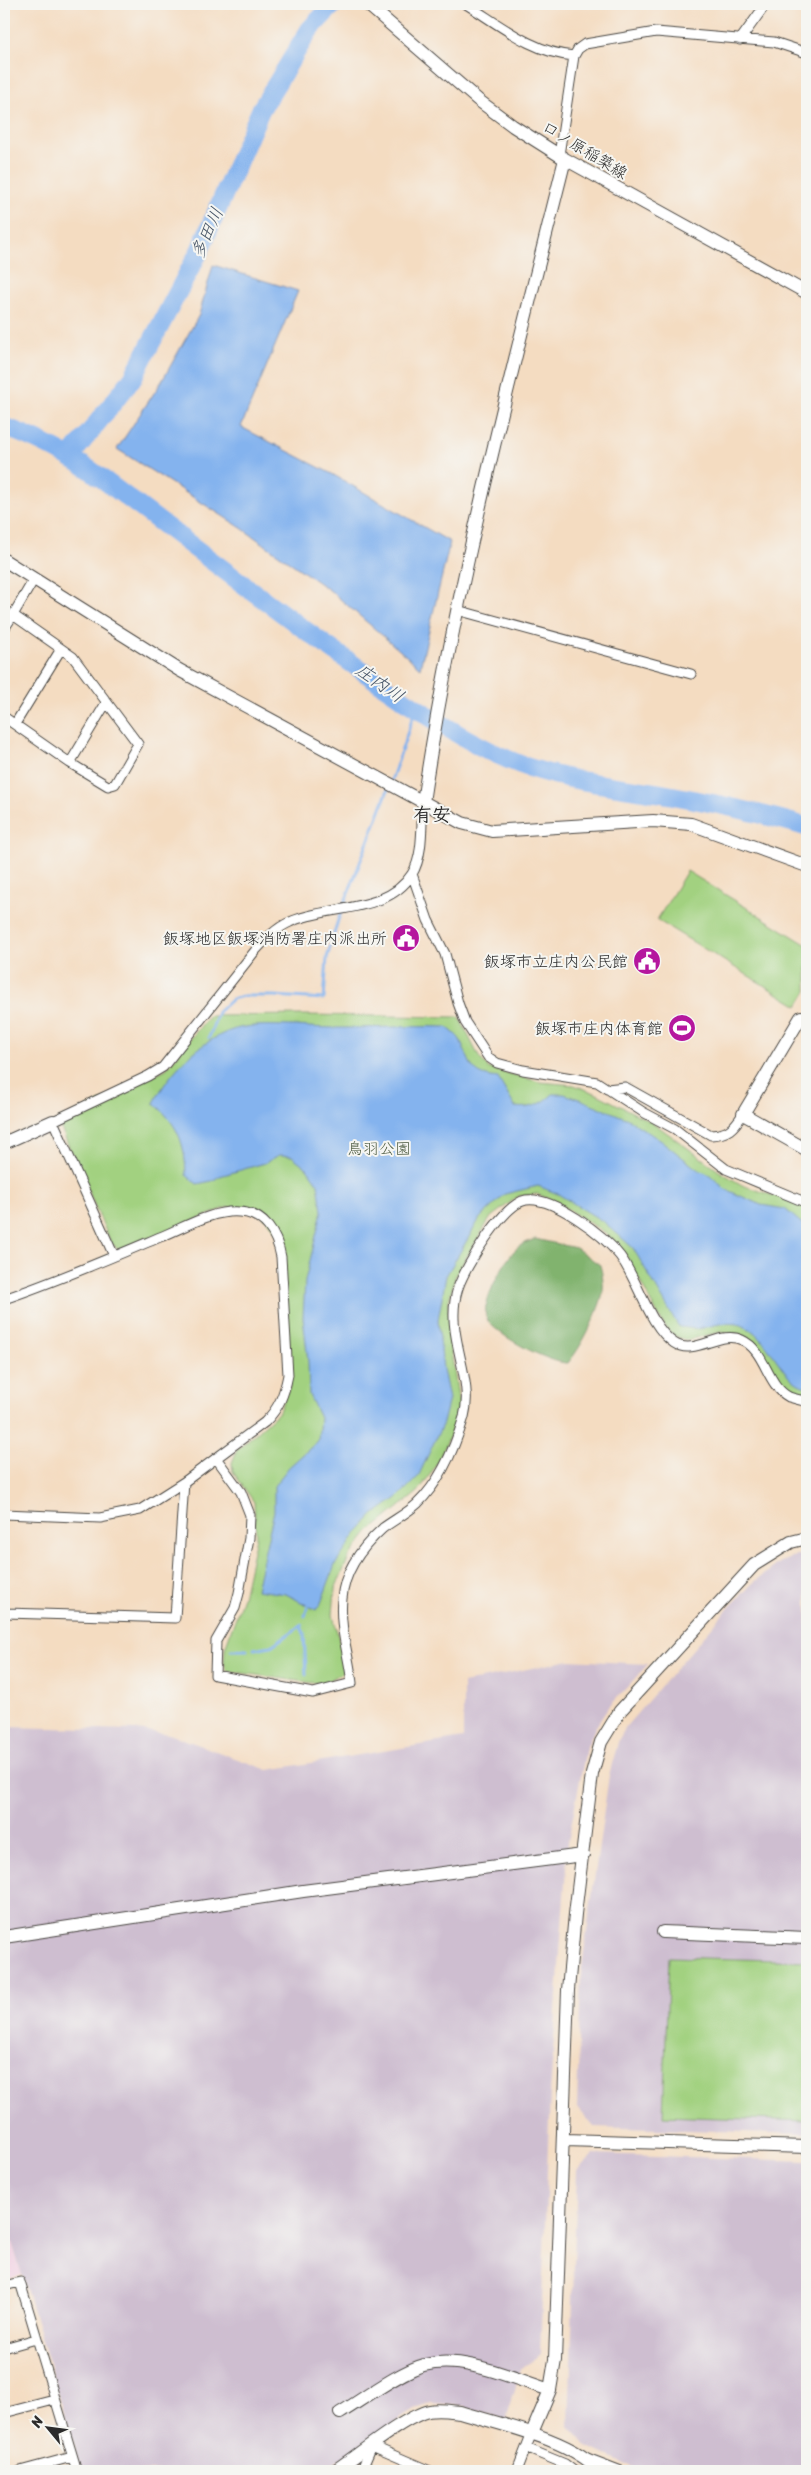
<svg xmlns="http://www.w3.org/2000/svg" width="811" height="2475" font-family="Sriracha,'Klee One',sans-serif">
  <rect width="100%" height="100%" fill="#f6f6f2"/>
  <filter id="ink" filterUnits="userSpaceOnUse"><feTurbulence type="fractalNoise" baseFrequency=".02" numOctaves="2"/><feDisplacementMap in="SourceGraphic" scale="10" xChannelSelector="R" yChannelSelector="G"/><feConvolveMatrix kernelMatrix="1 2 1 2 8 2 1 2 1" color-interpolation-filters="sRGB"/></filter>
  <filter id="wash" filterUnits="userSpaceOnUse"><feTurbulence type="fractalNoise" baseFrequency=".0096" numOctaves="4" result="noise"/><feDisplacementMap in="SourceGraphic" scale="20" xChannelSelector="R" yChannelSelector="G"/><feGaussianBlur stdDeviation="1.12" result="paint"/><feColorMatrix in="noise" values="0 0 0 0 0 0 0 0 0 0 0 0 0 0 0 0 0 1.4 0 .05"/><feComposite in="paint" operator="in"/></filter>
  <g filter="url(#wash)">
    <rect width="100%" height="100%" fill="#f4dcc1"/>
    <!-- built -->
    <path fill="#f1d0e2" d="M4 2216 22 2275 4 2280Z"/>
    <!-- industrial -->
    <path fill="#cebed0" d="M807 1552V2134L594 2127 577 2107 581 1974 609 1775 619 1739 628 1724 724 1613 753 1583 781 1562Z
      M569 1660 648 1664 608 1708 595 1728 586 1749 568 1842 565 1882 550 2094 540 2354 521 2369 506 2420 464 2406 431 2404 415 2409 322 2471H82L4 2216V1727L136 1730 169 1734 268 1770 463 1738V1683Z
      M594 2154 807 2161V2471H638L587 2446 569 2426 577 2170Z"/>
    <!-- green -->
    <path fill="#a2d180" stroke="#667e56" d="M687 871 807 945V991L798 1006 657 920Z
      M304 1015 459 1017 479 1057 488 1068 540 1082 574 1085 595 1093 655 1124 719 1171 742 1185 800 1205 807 1212V1397L787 1390 755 1344 740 1334 721 1332 686 1340 672 1335 662 1322 624 1252 606 1233 554 1201 537 1194 519 1196 491 1217 456 1274 448 1304 450 1344 459 1403 450 1436 435 1467 418 1492 369 1532 349 1557 335 1589 333 1615 341 1649 343 1672 327 1682 313 1683 227 1671 224 1663 225 1648 243 1597 256 1537 254 1502 233 1472 232 1463 237 1450 278 1413 290 1385 280 1238C267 1215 254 1206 228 1207L119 1250 111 1243 60 1126 62 1120 166 1069 209 1016Z
      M669 1957 807 1961V2121L663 2116Z"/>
    <!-- forest -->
    <path fill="#81b36e" stroke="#566f4c" d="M535 1239 576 1248 600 1265C603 1276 605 1289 601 1300 595 1319 581 1348 568 1363 551 1364 492 1334 486 1317 481 1303 505 1260 515 1250 521 1244 528 1242 535 1239Z"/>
    <!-- water -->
    <path fill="#84b3ee" stroke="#586f8c" d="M213 265 298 291 241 427 332 474 450 542 420 668 332 592 240 527 117 449 162 381 199 315Z
      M296 1026C347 1031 397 1025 447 1027 452 1032 459 1036 461 1042 472 1064 469 1075 498 1078L515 1107C531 1109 541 1105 553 1094H564L582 1100 628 1119 663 1142 697 1169 710 1175 725 1189 761 1205 785 1209 807 1228V1387C781 1383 770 1334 741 1325 728 1321 714 1325 703 1328 696 1330 686 1327 679 1327L633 1248 604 1222 558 1194 538 1186 505 1194 480 1218 446 1276 438 1320 443 1369 449 1399 443 1423 418 1477 397 1498 373 1515 358 1531 335 1565 321 1603 316 1610 286 1594 256 1590 274 1511V1486L289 1467 318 1441 320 1418 309 1395 308 1362 303 1317 305 1281 322 1211 318 1184 307 1168 292 1156 279 1155 265 1163 220 1176 212 1181 197 1184 186 1175C185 1142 178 1125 154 1103 169 1071 201 1040 235 1029 254 1024 276 1026 296 1026Z"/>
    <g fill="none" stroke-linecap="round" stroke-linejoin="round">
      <!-- stream -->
      <path stroke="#84b3ee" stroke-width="3" d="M391 781 416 708
        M209 1038 218 1012 232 999 243 996H274L324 999 327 958 338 920 389 787
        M305 1616 308 1606
        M301 1627 304 1633 306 1675
        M254 1649 271 1646 302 1625
        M231 1650H247"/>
      <!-- river -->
      <path stroke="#84b3ee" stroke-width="19" d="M4 427C34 437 62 452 89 469 174 532 258 597 344 658 397 695 458 740 519 764 564 781 612 785 659 793 709 802 759 812 807 827
        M70 457 132 379 199 252 261 109 310 29 334 4"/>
    </g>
  </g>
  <g filter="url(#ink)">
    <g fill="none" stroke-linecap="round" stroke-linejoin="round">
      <!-- street casing -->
      <g stroke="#494642" stroke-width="11">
        <path id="street" d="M466 4C500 25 533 53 574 56
          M740 40 766 4
          M559 155 574 56 578 49 585 44 656 32 774 42 807 53
          M457 610 691 674
          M13 615 34 579
          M4 629 13 615 73 657 138 744 115 784 108 786 70 763 4 717
          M15 724 61 649
          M70 763 106 703
          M412 874 428 920 445 954 458 1003 465 1022 488 1057 497 1063 523 1070 597 1082 643 1112 675 1129 726 1169 807 1203
          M607 1089 625 1087 711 1135C728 1134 733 1129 743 1114
          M114 1256 53 1121 148 1076 163 1067 255 951C265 940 276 928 290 922 327 905 387 914 412 874 424 855 421 823 423 802
          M4 1299C57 1281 108 1259 160 1237 183 1228 212 1210 239 1212 265 1213 277 1235 281 1257L288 1375C284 1395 279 1408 265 1422L184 1482
          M216 1458 241 1492 250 1515 249 1538 239 1593 235 1608 216 1641 215 1675 313 1693 352 1683C349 1656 339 1627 342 1599 344 1571 362 1547 383 1528 394 1520 407 1513 417 1504 440 1482 455 1447 464 1417 475 1376 443 1334 458 1288 465 1267 503 1204 526 1200 553 1196 604 1235 620 1256 638 1280 649 1326 674 1343 695 1357 720 1329 742 1340 766 1351 766 1385 789 1397 795 1399 802 1400 807 1402
          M4 1514 100 1518 140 1510 184 1482 175 1618 6 1613 4 1611
          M4 2286 20 2282 77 2471
          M4 2348 36 2339
          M4 2413 54 2400
          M526 2448 565 2464 574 2471
          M587 2458 621 2471
          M20 2471 72 2457
          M361 2471 372 2446 430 2471
          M517 2471 531 2435"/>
      </g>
      <!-- secondary casing -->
      <g stroke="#494642" stroke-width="14">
        <path id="secondary" d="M367 4 478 100 513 126 565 159 807 293
          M4 560 179 670 462 823 492 831 653 821 691 824 807 866
          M423 802C455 585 512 372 565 159
          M801 1017 743 1114 807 1150
          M4 1143 53 1121
          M663 1932 807 1938
          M4 1937 303 1891 583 1855
          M565 2140 807 2147
          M340 2413C360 2401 403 2370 424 2365 465 2355 511 2378 550 2390
          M531 2435 550 2390 555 2360 568 1990 575 1914 592 1774 601 1742 620 1711 754 1565 791 1542 807 1538
          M334 2471C357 2456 405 2416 429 2411 439 2409 450 2411 460 2412 499 2424 574 2440 599 2471"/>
      </g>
      <!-- street -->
      <use href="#street" stroke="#fff" stroke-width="9"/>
      <!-- secondary -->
      <use href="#secondary" stroke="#fff" stroke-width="12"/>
    </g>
  </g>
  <!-- icons -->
  <defs>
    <g id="civic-disc" transform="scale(1.4375)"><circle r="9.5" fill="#b5179e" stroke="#f6f6f2"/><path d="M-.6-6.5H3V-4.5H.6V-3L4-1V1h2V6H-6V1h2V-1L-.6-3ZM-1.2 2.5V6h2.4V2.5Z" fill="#fff"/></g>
    <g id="stadium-disc" transform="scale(1.4375)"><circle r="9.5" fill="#b5179e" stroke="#f6f6f2"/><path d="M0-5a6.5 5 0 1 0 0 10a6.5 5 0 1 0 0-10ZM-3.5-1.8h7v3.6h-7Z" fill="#fff"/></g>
  </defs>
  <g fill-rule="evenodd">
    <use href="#civic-disc" x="406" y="938"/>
    <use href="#civic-disc" x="647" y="961"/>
    <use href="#stadium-disc" x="682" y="1028"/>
  </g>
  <g text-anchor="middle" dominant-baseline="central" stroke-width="4" stroke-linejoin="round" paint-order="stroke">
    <!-- street labels -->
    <g font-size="16" fill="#2b2b2b" stroke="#f6f6f2">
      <text transform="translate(585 150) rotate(31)">口ノ原稲築線</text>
    </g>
    <!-- poi labels -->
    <g font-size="16" fill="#2b2b2b" stroke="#f6f6f2" text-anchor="end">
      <text x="387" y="938">飯塚地区飯塚消防署庄内派出所</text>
      <text x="628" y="961">飯塚市立庄内公民館</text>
      <text x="663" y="1028">飯塚市庄内体育館</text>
    </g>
    <!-- park labels -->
    <g font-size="16" fill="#4f5d44" stroke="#f6f6f2">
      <text x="379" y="1148">鳥羽公園</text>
    </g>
    <!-- water labels -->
    <g font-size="18" font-style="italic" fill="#465466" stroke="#f6f6f2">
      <text transform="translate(207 233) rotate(-66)">多田川</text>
      <text transform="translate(380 683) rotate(35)">庄内川</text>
    </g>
    <!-- quarter labels -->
    <g font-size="19" font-weight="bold" fill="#2b2b2b" stroke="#f6f6f2">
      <text x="432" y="814">有安</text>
    </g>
  </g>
  <!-- margin -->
  <rect width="811" height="2475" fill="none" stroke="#f6f6f2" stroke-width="20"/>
  <!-- north arrow -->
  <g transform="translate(48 2428) rotate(299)" stroke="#f6f6f2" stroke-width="4" paint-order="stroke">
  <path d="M0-4L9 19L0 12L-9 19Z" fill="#2b2b2b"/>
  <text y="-8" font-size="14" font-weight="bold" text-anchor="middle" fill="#2b2b2b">N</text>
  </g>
</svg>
